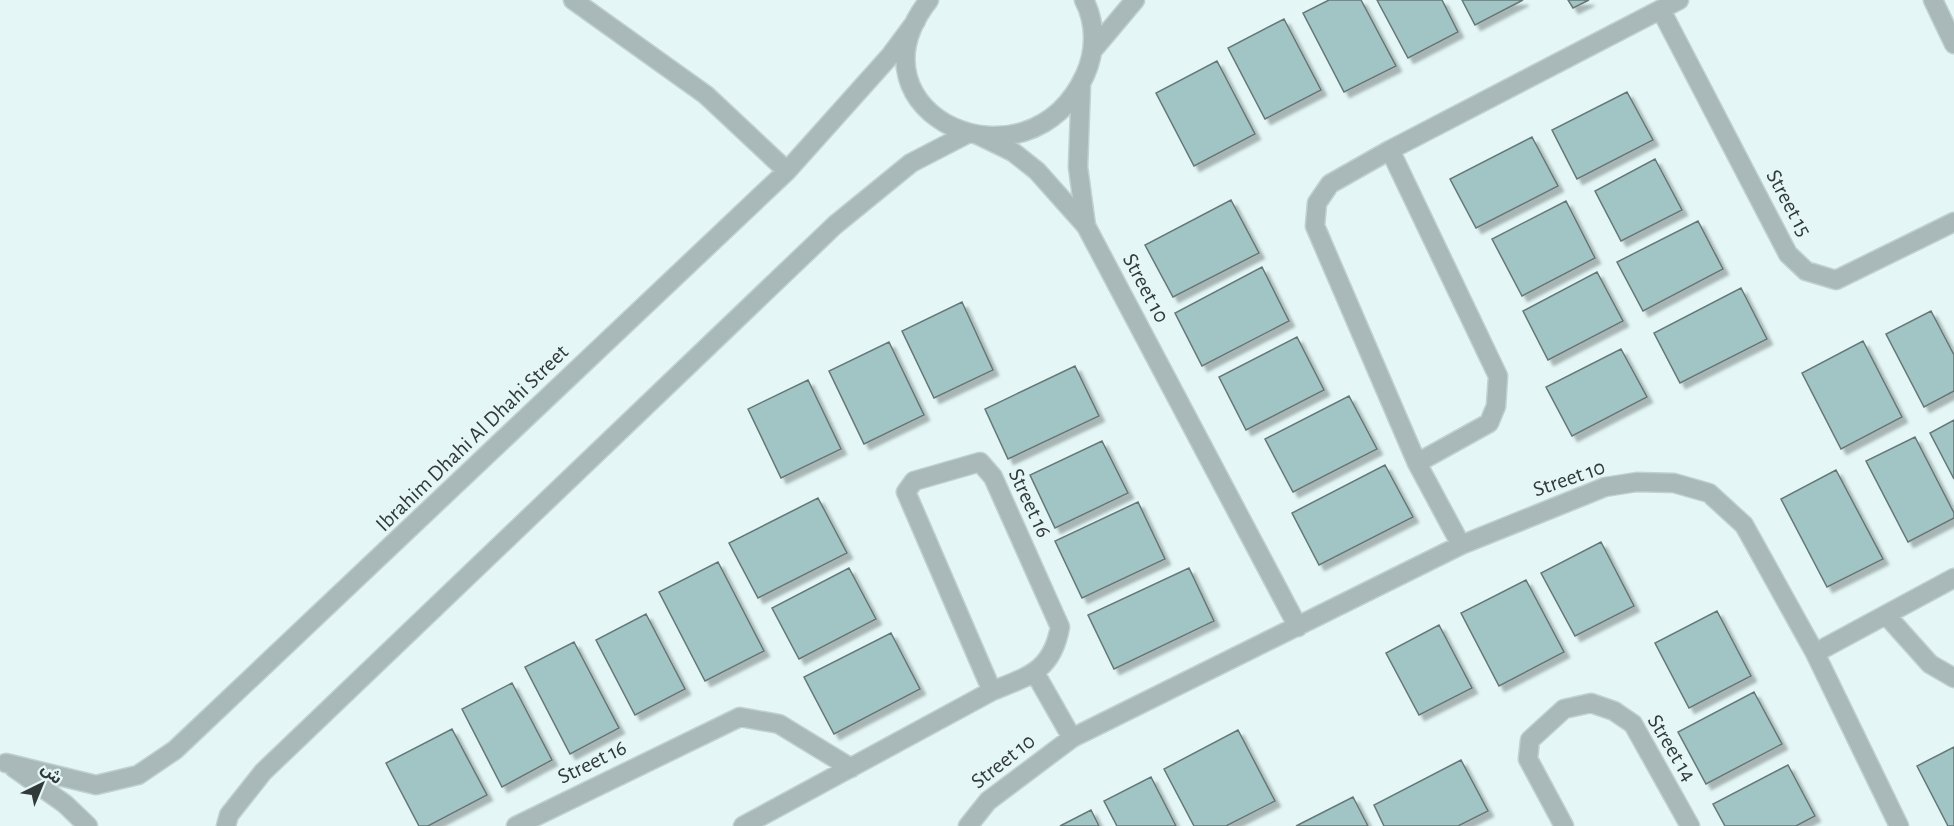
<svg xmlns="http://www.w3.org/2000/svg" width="1954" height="826" font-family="'Alegreya Sans','Noto Sans Arabic',sans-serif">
  <defs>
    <filter id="shadow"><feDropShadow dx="5.5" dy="5.5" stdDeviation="1.5" flood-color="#0004"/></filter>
  </defs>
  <rect width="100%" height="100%" fill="#e4f7f6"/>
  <!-- building -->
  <path fill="#a0c5c4" stroke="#677777" stroke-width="1.5" filter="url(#shadow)" d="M1329 0H1361L1396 66 1344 92 1303 13Z
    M1377 0H1442L1458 32 1408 58Z
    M1462 0H1523L1475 25Z
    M1568 0H1589L1573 8Z
    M1284 19 1321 90 1265 119 1228 48Z
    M1217 61 1255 134 1194 166 1156 93Z
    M1627 92 1653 140 1577 179 1552 130Z
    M1532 137 1558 186 1476 228 1450 179Z
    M1655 159 1682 210 1621 241 1595 191Z
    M1231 200 1259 253 1173 297 1145 245Z
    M1566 201 1595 258 1522 296 1492 239Z
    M1698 221 1723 269 1643 311 1617 262Z
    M1262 267 1289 321 1202 366 1175 313Z
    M1597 272 1623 321 1548 360 1523 311Z
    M1741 288 1767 339 1680 383 1654 333Z
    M962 302 993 370 934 398 902 331Z
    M1931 311 1954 355V391L1924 407 1886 334Z
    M1297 337 1324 390 1246 430 1219 377Z
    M1863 341 1902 417 1841 449 1802 373Z
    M889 342 924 415 864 444 829 371Z
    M1621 349 1647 397 1572 436 1546 387Z
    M1075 366 1099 416 1008 459 985 409Z
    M808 380 841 449 781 478 748 409Z
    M1349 396 1377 449 1293 492 1265 439Z
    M1954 420V479L1930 433Z
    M1915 437 1954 513V518L1908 542 1866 461Z
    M1102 441 1128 493 1055 528 1030 475Z
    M1385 465 1413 517 1319 565 1292 513Z
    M1836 470 1883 559 1827 587 1781 499Z
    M818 498 847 553 758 598 729 543Z
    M1138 502 1165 559 1082 598 1055 541Z
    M1601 542 1634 606 1575 636 1541 573Z
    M718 562 764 651 705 681 659 592Z
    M849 568 876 619 799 659 772 608Z
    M1189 568 1214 621 1114 669 1088 615Z
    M1526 580 1564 652 1499 686 1461 613Z
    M1717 611 1751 676 1689 708 1655 643Z
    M646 614 685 689 635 715 596 640Z
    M1439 625 1472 688 1419 715 1386 653Z
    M891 633 920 689 834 734 804 677Z
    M574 642 619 728 570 754 525 667Z
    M512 683 552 760 502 787 462 709Z
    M1754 692 1782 744 1706 784 1678 732Z
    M452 729 487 795 428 826H419L386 763Z
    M1238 730 1275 801 1226 826H1194L1164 769Z
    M1954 747V826H1948L1917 766Z
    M1461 760 1488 811 1458 826H1384L1374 805Z
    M1788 765 1815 816 1796 826H1725L1713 804Z
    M1151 777 1176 826H1117L1104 801Z
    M1353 797 1368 826H1296Z
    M1091 810 1099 826H1060Z"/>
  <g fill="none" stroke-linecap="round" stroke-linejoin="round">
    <!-- minor casing -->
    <g stroke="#c0d1d0" stroke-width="21">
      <path id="minor" d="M573 0 706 95 787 171
        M929 0C840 114 1028 199 1085 75 1096 51 1096 23 1084 0
        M1933 0 1954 44
        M1661 10 1788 254 1806 271 1836 280 1954 222
        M1093 50 1135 0
        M1081 84 1078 167 1086 226
        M978 135 1013 152 1037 171 1086 226 1298 627
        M1390 150 1498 376 1496 406 1489 423 1417 463
        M1461 545 1417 463 1315 226 1317 203 1330 184 1390 150 1679 0
        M1887 616 1930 664 1954 678
        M1815 653 1954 578
        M1035 673 1072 738
        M6 763 96 785 138 775 175 750 787 171 890 56 916 21
        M14 768 65 804 88 826
        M226 826 229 815 263 772 835 225 911 163 969 133
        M516 826 740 717 779 724 851 768
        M743 826 992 691C1029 676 1052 671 1060 627L993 477 980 462 914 481 906 492 992 691
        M968 826 988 801 1072 738 1461 545 1605 487 1637 482 1674 483 1709 493 1744 525 1815 653 1899 826
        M1564 826 1528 759 1530 740 1564 709 1591 703 1614 711 1633 724 1690 826"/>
    </g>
    <!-- minor -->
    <use href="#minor" stroke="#a9b9b9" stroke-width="18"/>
  </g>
  <g text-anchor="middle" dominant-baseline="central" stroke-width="4.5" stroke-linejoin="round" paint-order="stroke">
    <!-- street labels -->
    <g font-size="22" fill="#323939" stroke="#e4f7f6">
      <text transform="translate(1789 203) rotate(62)">Street 15</text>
      <text transform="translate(1146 288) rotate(62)">Street 10</text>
      <text transform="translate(472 438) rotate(-44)">Ibrahim Dhahi Al Dhahi Street</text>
      <text transform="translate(1569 478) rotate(-19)">Street 10</text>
      <text transform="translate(1030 503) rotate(65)">Street 16</text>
      <text transform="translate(1672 748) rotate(59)">Street 14</text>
      <text transform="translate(1003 761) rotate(-38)">Street 10</text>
      <text transform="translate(592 762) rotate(-26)">Street 16</text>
    </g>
  </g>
  <!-- north arrow -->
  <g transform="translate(42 784) rotate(43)" stroke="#e4f7f6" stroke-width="4.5" paint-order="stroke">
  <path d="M0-4.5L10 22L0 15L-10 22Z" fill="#323939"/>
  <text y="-9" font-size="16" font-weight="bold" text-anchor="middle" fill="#323939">ش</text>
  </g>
</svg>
